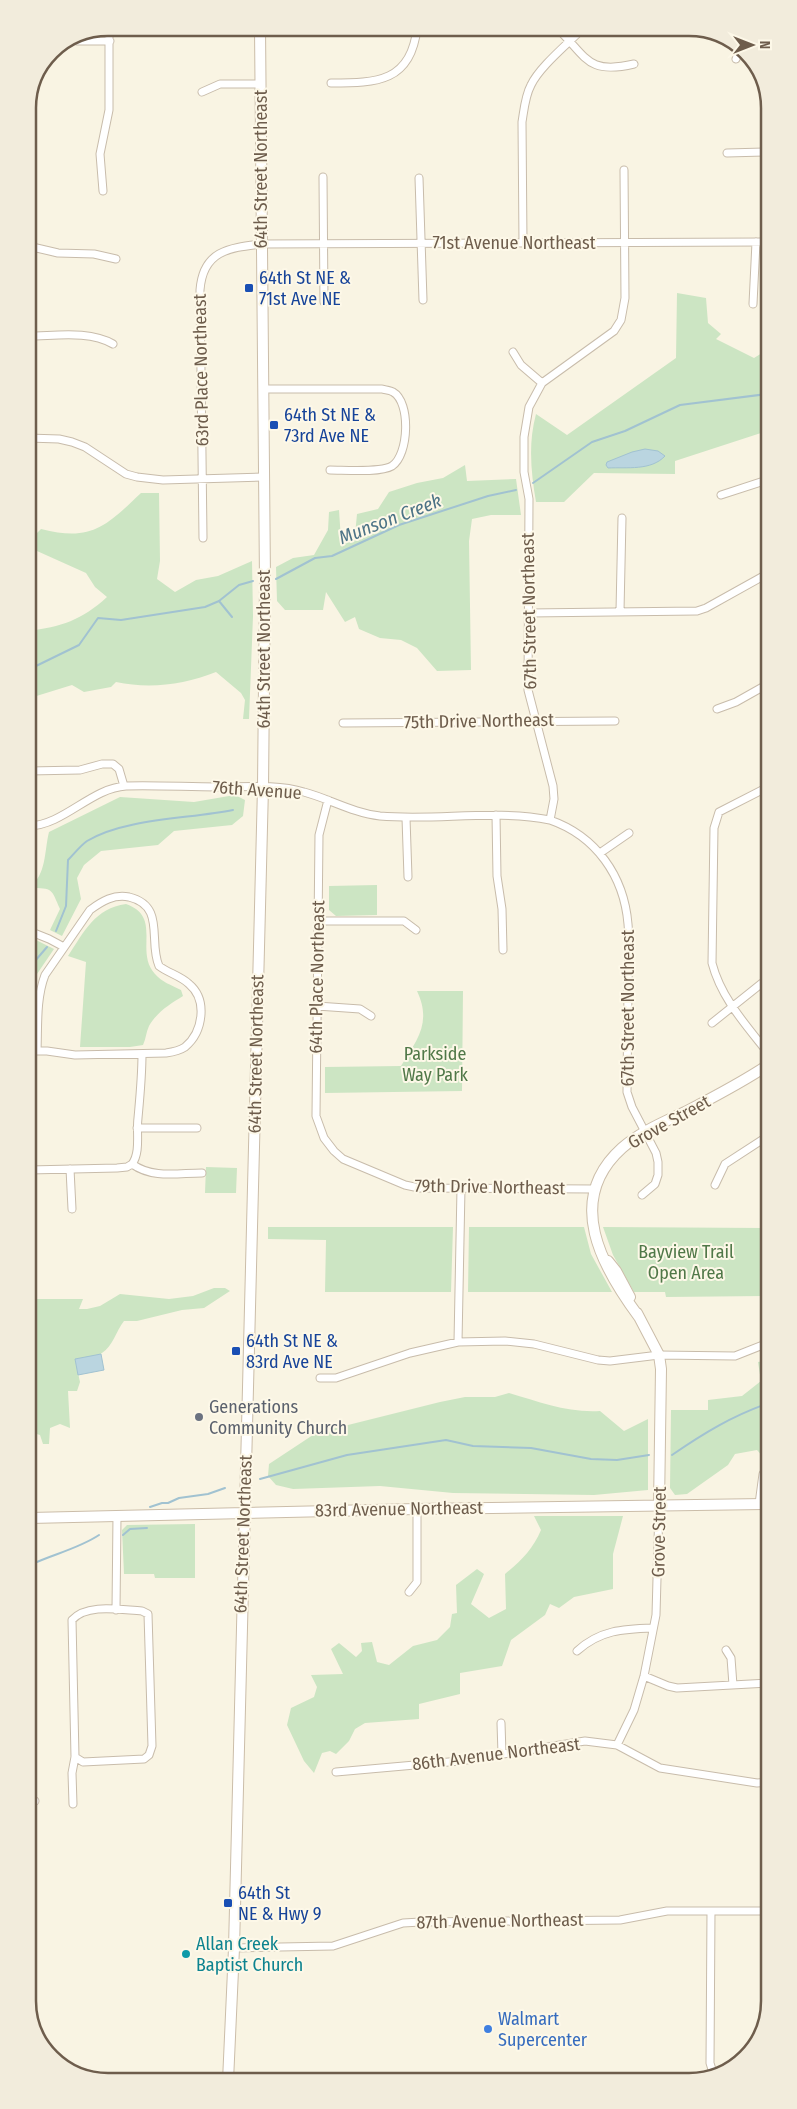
<svg xmlns="http://www.w3.org/2000/svg" width="797" height="2109" font-family="'Fira Sans Condensed',sans-serif">
  <rect width="100%" height="100%" fill="#f9f4e3"/>
  <!-- green -->
  <path fill="#cce5c3" d="M677 293 706 298 708 323 721 334 716 339 754 358 767 350V431L675 461V474L594 473 564 502H536C531 472 528 444 536 414L567 435 676 358Z
    M465 465 467 481 516 479 521 515H491L472 519 469 541 471 670 437 671 417 648 401 640 380 638 359 629 355 617 345 622 326 592 323 610H285L277 601 276 567 293 558 314 555 328 530 329 512 339 510 341 540 355 535 357 514 378 509 389 492 417 483 443 478Z
    M141 493H159L160 561 157 579 175 592 196 580 218 576 252 561 253 616 249 719H243L245 700 241 693 216 672C184 685 149 689 116 682L111 687 84 692 72 685 30 698 32 725H29L28 631C61 627 82 620 107 597L95 587 86 573 37 551 32 538 41 529C92 542 106 526 141 493Z
    M235 795 245 800 243 816 232 825 174 831 158 845 101 851 84 865 77 878 81 899 62 936 50 930 60 909C51 889 54 888 29 888 47 874 44 852 49 832L120 797 194 802Z
    M377 885V915L336 916 329 910V886Z
    M126 904C163 917 134 951 155 974 162 982 171 985 181 990L183 996C170 1004 157 1012 149 1026 146 1032 146 1039 143 1045L130 1047H80L86 962 68 956C84 932 95 908 126 904Z
    M36 940 54 949 37 974 32 996 29 997V943Z
    M417 991H463L462 1091 325 1093V1067L401 1066C417 1040 432 1023 417 991Z
    M206 1167 237 1168 236 1193H205Z
    M268 1227H453L451 1292H325L326 1240 268 1239Z
    M469 1227H584L591 1254 612 1292H468Z
    M603 1227 768 1228V1296L666 1297 665 1292H634L613 1255Z
    M214 1288H225L230 1291 204 1308 182 1310 137 1321H124C116 1331 113 1346 102 1353 96 1358 83 1358 75 1359L80 1382 77 1391H68L70 1428 60 1424 50 1428 49 1444H43L40 1435 30 1432 29 1299H83L79 1309H87L100 1306 120 1294 169 1299 193 1296Z
    M769 1360V1457L765 1459 757 1450 735 1454 728 1465 687 1494 675 1495 670 1488 671 1410H708V1400L742 1396 761 1381 758 1362Z
    M509 1393C540 1402 568 1413 600 1411L624 1431 648 1419V1490L594 1495 453 1493 380 1486 293 1489 276 1485 268 1476 269 1464 316 1433 440 1402 465 1397H495Z
    M534 1516H623L613 1554V1589L574 1597 559 1608 550 1604 545 1615 511 1640 502 1666 460 1673V1694L419 1704V1719L365 1723 355 1729 349 1741 336 1754 330 1751 322 1753 314 1773 304 1761 287 1725 291 1708 314 1697 317 1687 311 1675 343 1674 331 1649 339 1643 356 1657 362 1651 361 1643 372 1642 377 1662 389 1665 413 1646 437 1640 450 1627 452 1614 457 1613 456 1585 477 1569 484 1574 471 1604 489 1618 506 1609 505 1574C521 1561 533 1549 541 1530Z
    M195 1524V1578H155L154 1574H124L122 1530 127 1525Z"/>
  <!-- water -->
  <path fill="#bad5e0" stroke="#a1c2d1" d="M645 449 658 451 665 456C651 471 627 467 608 468L606 465 607 462 632 452Z
    M101 1354 104 1370 78 1375 75 1359Z"/>
  <g fill="none" stroke-linecap="round" stroke-linejoin="round">
    <!-- stream -->
    <path stroke="#a1c2d1" stroke-width="2" d="M533 483 592 442 625 431 680 405 767 394
      M276 579 315 558 332 556 399 525 488 496 516 490
      M219 601 232 617
      M28 666H36L79 645 98 618 121 620 205 607 219 601 239 585 253 581
      M56 931 66 906 68 860C74 854 80 846 87 841 125 818 189 819 233 810
      M29 968 47 947
      M672 1455C704 1433 732 1416 769 1403
      M260 1479 347 1455 446 1440 473 1446 531 1448 591 1459 617 1460 649 1455
      M150 1507 162 1503H168L179 1498 208 1494 225 1488
      M123 1535 130 1529 147 1528
      M30 1565C53 1554 78 1549 99 1535"/>
    <!-- street casing -->
    <g stroke="#c8bcab" stroke-width="9">
      <path id="street" d="M557 28C587 57 587 75 634 64
        M77 41H110
        M736 59 740 47
        M331 83C377 83 411 82 417 28
        M202 92 220 84H261
        M727 153 767 152
        M624 170 625 298 621 320 614 331 542 383 529 407 524 437V472L529 499 528 690 553 786 554 799 550 820C596 836 624 876 628 924 630 944 628 965 628 985 628 1021 627 1056 627 1092L632 1107 656 1153 658 1162V1175L655 1184 642 1195
        M323 177 324 302
        M419 178 423 300
        M103 191 100 154 109 110V28
        M523 243 522 122C524 110 525 96 531 85 540 66 569 43 583 28
        M28 246 58 253 94 254 116 259
        M753 304 756 242
        M28 336C55 336 89 330 113 344
        M513 352 521 365 542 383
        M263 389H382C385 390 390 390 393 392 411 402 409 455 392 466 380 473 345 470 330 470
        M28 438 59 439 72 442 85 447 126 474 137 477 163 480 264 477
        M721 495 767 480
        M203 538 200 290C203 251 228 248 261 244L767 242
        M620 611 622 518
        M529 613 697 611 706 608 767 574
        M717 709 736 702 768 684
        M343 723 615 721
        M29 771 80 770 102 764H113L119 769 124 786
        M768 787 719 812 714 828 712 963C721 998 746 1025 768 1053
        M328 800 319 835 316 1116 324 1138 334 1151 343 1159 405 1185 419 1188 594 1189
        M496 815 497 876 502 909 503 950
        M406 818 408 877
        M29 826C64 825 91 788 126 786 156 785 187 787 217 787 245 787 277 784 304 792 330 799 353 813 380 816 437 821 494 809 550 820
        M600 853 629 833
        M318 921H404L416 930
        M29 931 49 939 64 947
        M317 1006 360 1009 371 1016
        M712 1023 762 983
        M29 1051H47L75 1055 166 1053C173 1052 179 1051 185 1047 203 1032 208 1000 189 984 181 976 168 973 159 966 148 941 166 906 129 897 114 894 102 901 90 910L45 975C36 999 38 1025 37 1051
        M137 1128H197
        M132 1164C141 1152 136 1132 138 1118 140 1096 142 1076 142 1054
        M70 1169 72 1209
        M29 1170 117 1168 127 1167 132 1164C153 1179 178 1173 202 1173
        M715 1185 725 1164 768 1136
        M458 1342 461 1188
        M320 1378H336L410 1353 458 1342 505 1341 534 1344 598 1360 610 1361 659 1355 735 1356 768 1343
        M759 1504 763 1474 769 1468
        M409 1592 417 1582V1509
        M116 1610 117 1516
        M726 1650 731 1658 733 1685
        M577 1651C600 1630 623 1629 653 1628
        M644 1676 668 1686 677 1688 769 1683
        M501 1723 502 1754
        M617 1745 634 1710 644 1676 656 1615 659 1506
        M336 1772 460 1761 585 1741 617 1745 660 1768 757 1783 769 1782
        M30 1801H35
        M73 1804 72 1773 75 1757 72 1620C87 1603 121 1610 142 1611L148 1614 152 1746 149 1755 144 1759 83 1762 75 1757
        M711 1911 710 2063 714 2076
        M234 1948 333 1946 403 1923 421 1922 620 1920 667 1911H769"/>
    </g>
    <!-- secondary casing -->
    <g stroke="#cbbda9" stroke-width="12">
      <path id="secondary" d="M608 1261 616 1271 630 1297
        M637 1313 659 1355 661 1369 659 1506
        M639 1317C602 1267 564 1200 622 1148 640 1132 664 1122 685 1112 714 1097 741 1083 768 1065
        M30 1518 417 1509 769 1504
        M228 2081 234 1948 263 787 265 581 260 28"/>
    </g>
    <!-- street -->
    <use href="#street" stroke="#fff" stroke-width="7"/>
    <!-- secondary -->
    <use href="#secondary" stroke="#fff" stroke-width="10"/>
  </g>
  <!-- markers -->
  <g fill="#1a4fb4" stroke="#fdf8e8" stroke-width="2">
    <rect x="244" y="283" width="10" height="10" rx="2.5"/>
    <rect x="269" y="420" width="10" height="10" rx="2.5"/>
    <rect x="231" y="1346" width="10" height="10" rx="2.5"/>
    <rect x="223" y="1898" width="10" height="10" rx="2.5"/>
  </g>
  <circle fill="#6b7280" stroke="#fdf8e8" stroke-width="2" cx="199" cy="1417" r="5"/>
  <circle fill="#0f9aa8" stroke="#fdf8e8" stroke-width="2" cx="186" cy="1954" r="5"/>
  <circle fill="#3f7fe0" stroke="#fdf8e8" stroke-width="2" cx="488" cy="2029" r="5"/>
  <g text-anchor="middle" dominant-baseline="central" stroke-width="4" stroke-linejoin="round" paint-order="stroke">
    <!-- street labels -->
    <g font-size="18" fill="#6e5d4c" stroke="#fdf8e8">
      <text transform="translate(261 169) rotate(-90)">64th Street Northeast</text>
      <text x="514" y="243">71st Avenue Northeast</text>
      <text transform="translate(201 370) rotate(-91)">63rd Place Northeast</text>
      <text transform="translate(529 611) rotate(-91)">67th Street Northeast</text>
      <text transform="translate(264 649) rotate(-90)">64th Street Northeast</text>
      <text transform="translate(479 721) rotate(-1)">75th Drive Northeast</text>
      <text transform="translate(257 790) rotate(4)">76th Avenue</text>
      <text transform="translate(317 977) rotate(-89)">64th Place Northeast</text>
      <text transform="translate(628 1008) rotate(-90)">67th Street Northeast</text>
      <text transform="translate(256 1054) rotate(-89)">64th Street Northeast</text>
      <text transform="translate(669 1122) rotate(-29)">Grove Street</text>
      <text transform="translate(490 1187) rotate(1)">79th Drive Northeast</text>
      <text transform="translate(399 1509) rotate(-1)">83rd Avenue Northeast</text>
      <text transform="translate(659 1532) rotate(-89)">Grove Street</text>
      <text transform="translate(243 1534) rotate(-88)">64th Street Northeast</text>
      <text transform="translate(496 1754) rotate(-7)">86th Avenue Northeast</text>
      <text transform="translate(500 1921) rotate(-1)">87th Avenue Northeast</text>
    </g>
    <!-- transit labels -->
    <g font-size="18" fill="#164399" stroke="#fdf8e8" text-anchor="start">
      <text x="259" y="278">64th St NE &amp;<tspan x="259" dy="21">71st Ave NE</tspan></text>
      <text x="284" y="415">64th St NE &amp;<tspan x="284" dy="21">73rd Ave NE</tspan></text>
      <text x="246" y="1341">64th St NE &amp;<tspan x="246" dy="21">83rd Ave NE</tspan></text>
      <text x="238" y="1893">64th St<tspan x="238" dy="21">NE &amp; Hwy 9</tspan></text>
    </g>
    <!-- park labels -->
    <g font-size="18" fill="#507848" stroke="#fdf8e8">
      <text x="435" y="1054">Parkside<tspan x="435" dy="21">Way Park</tspan></text>
      <text x="686" y="1252">Bayview Trail<tspan x="686" dy="21">Open Area</tspan></text>
    </g>
    <!-- worship labels -->
    <g font-size="18" fill="#5b616d" stroke="#fdf8e8" text-anchor="start">
      <text x="209" y="1407">Generations<tspan x="209" dy="21">Community Church</tspan></text>
    </g>
    <!-- culture labels -->
    <g font-size="18" fill="#0d838f" stroke="#fdf8e8" text-anchor="start">
      <text x="196" y="1944">Allan Creek<tspan x="196" dy="21">Baptist Church</tspan></text>
    </g>
    <!-- shop labels -->
    <g font-size="18" fill="#366cbe" stroke="#fdf8e8" text-anchor="start">
      <text x="498" y="2019">Walmart<tspan x="498" dy="21">Supercenter</tspan></text>
    </g>
    <!-- water labels -->
    <g font-size="19" font-style="italic" fill="#4c7386" stroke="#fdf8e8">
      <text transform="translate(390 519) rotate(-21)">Munson Creek</text>
    </g>
  </g>
  <!-- crop -->
  <path d="M0 0H797V2109H0ZM108 36H689A72 72 0 0 1 761 108V2001A72 72 0 0 1 689 2073H108A72 72 0 0 1 36 2001V108A72 72 0 0 1 108 36Z" fill="#f2ecdc" fill-rule="evenodd"/>
  <path fill="none" stroke="#6e5d4c" stroke-width="2.5" d="M108 36H689A72 72 0 0 1 761 108V2001A72 72 0 0 1 689 2073H108A72 72 0 0 1 36 2001V108A72 72 0 0 1 108 36Z"/>
  <!-- north arrow -->
  <g transform="translate(752 45) rotate(90)" stroke="#fdf8e8" stroke-width="4" paint-order="stroke">
  <path d="M0-4L9 19L0 12L-9 19Z" fill="#6e5d4c"/>
  <text y="-8" font-size="14" font-weight="bold" text-anchor="middle" fill="#6e5d4c">N</text>
  </g>
</svg>
